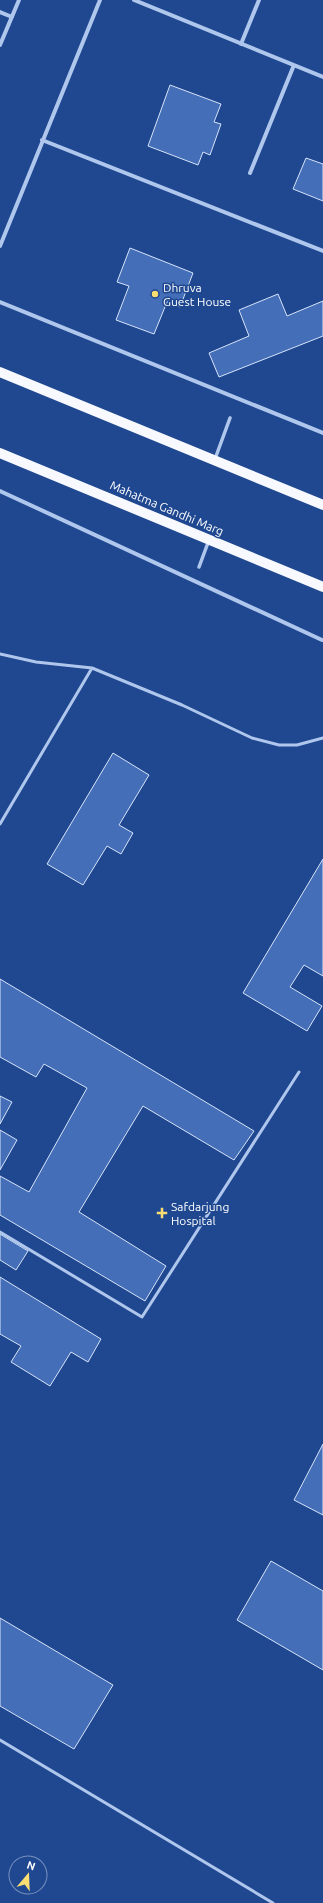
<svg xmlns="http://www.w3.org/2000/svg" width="323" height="1903" font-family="Ubuntu,sans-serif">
  <rect width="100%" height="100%" fill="#1f4891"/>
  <!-- building -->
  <path fill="#446eb7" stroke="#d6e3fa" d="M170 85 221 104 214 122 221 124 210 155 203 152 198 165 148 146Z
    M306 158 323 164V201L293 189Z
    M130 248 193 273 180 307 167 302 154 334 116 320 129 286 117 282Z
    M278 294 287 316 323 301V336L219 377 209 353 249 336 239 310Z
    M113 753 149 775 119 825 133 833 121 854 107 846 83 885 47 864Z
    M323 859V976L304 965 290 987 322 1006 307 1031 243 993Z
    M0 979 254 1131 234 1160 143 1106 79 1212 166 1266 145 1301 0 1215V1176L29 1192 87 1088 44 1064 36 1077 0 1057Z
    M0 1096 12 1102 0 1124Z
    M0 1130 17 1140 0 1170Z
    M0 1234 28 1251 16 1270 0 1260Z
    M0 1277 101 1339 88 1362 71 1352 50 1386 11 1362 21 1346 0 1334Z
    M323 1444V1515L294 1500Z
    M271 1561 323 1591V1670L237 1620Z
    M0 1618 113 1685 74 1749 0 1706Z"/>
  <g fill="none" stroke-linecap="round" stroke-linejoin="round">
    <!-- service -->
    <path stroke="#b0c7ed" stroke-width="3" d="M0 654 36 662 92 668 182 705 252 738 279 745H297L323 738
      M0 824 92 668
      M0 1232 142 1317 299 1072
      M0 1740 273 1903"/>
    <!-- pedestrian -->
    <path stroke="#b0c7ed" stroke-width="3.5" d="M215 459 230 418
      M199 567 209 540"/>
    <!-- minor -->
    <path stroke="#b0c7ed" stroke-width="4" d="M134 0 323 77
      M0 12 12 17
      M241 44 259 0
      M0 45 19 0
      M42 140 323 251
      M250 173 294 65
      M0 246 100 0
      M0 302 323 433
      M0 491 322 640"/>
    <!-- primary -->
    <path stroke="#f7f9ff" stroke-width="10" d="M0 372 323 505
      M0 453 323 587"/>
  </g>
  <!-- markers -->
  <g fill="#fbde71" stroke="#1f4891" stroke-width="1.5">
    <circle cx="155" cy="294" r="4"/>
    <path d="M160 1207h4v4h4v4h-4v4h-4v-4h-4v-4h4z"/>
  </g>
  <g text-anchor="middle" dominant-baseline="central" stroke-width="3" stroke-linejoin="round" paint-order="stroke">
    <!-- poi labels -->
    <g font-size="12" fill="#fff" stroke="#1f4891" text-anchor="start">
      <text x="163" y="287">Dhruva<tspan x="163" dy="14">Guest House</tspan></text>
      <text x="171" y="1206">Safdarjung<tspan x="171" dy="14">Hospital</tspan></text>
    </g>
    <!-- street labels -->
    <g font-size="12" fill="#fff" stroke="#1f4891">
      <text transform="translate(167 508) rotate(23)">Mahatma Gandhi Marg</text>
    </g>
  </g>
  <!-- north arrow -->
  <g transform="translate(28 1875) rotate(19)"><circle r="19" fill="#1f4891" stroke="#7991bd"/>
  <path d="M0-3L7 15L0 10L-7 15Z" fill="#fbde71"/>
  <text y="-6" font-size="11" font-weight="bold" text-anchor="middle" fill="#ffffff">N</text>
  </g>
</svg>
